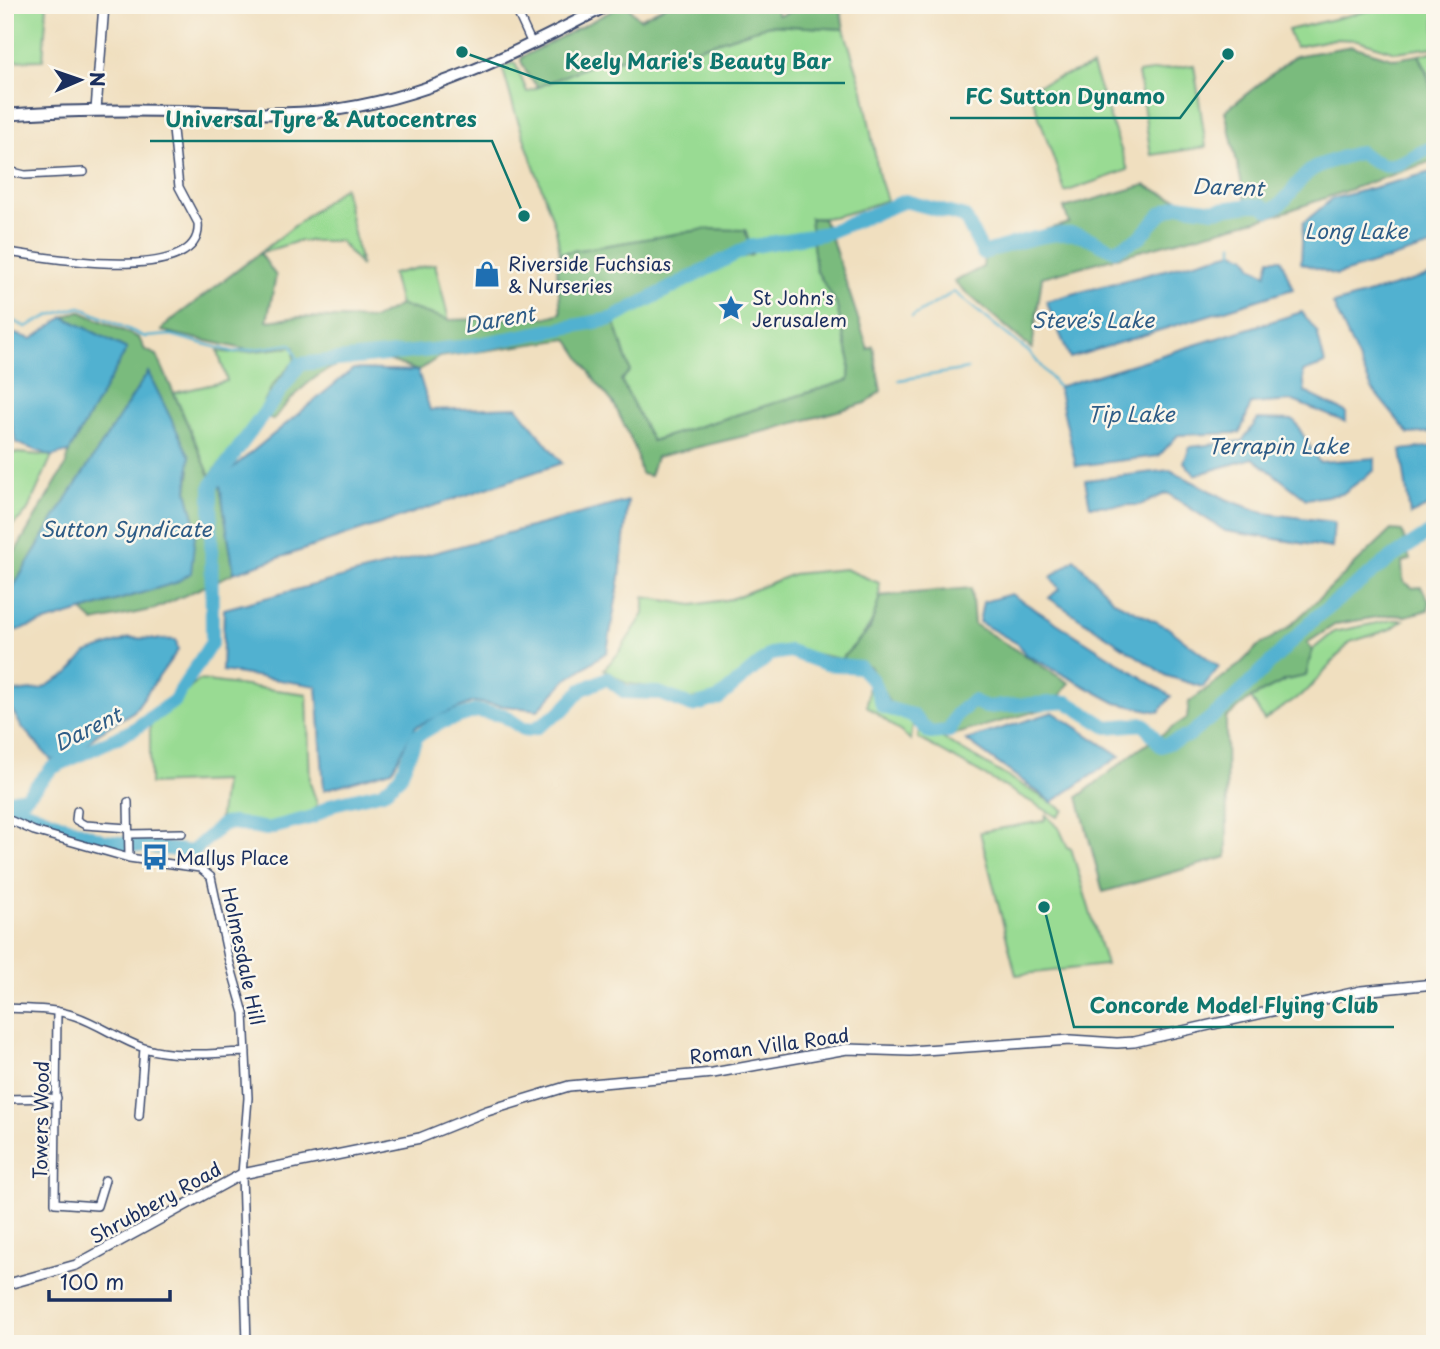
<svg xmlns="http://www.w3.org/2000/svg" width="1440" height="1349" font-family="'Playpen Sans',sans-serif">
  <rect width="100%" height="100%" fill="#fbf7ec"/>
  <filter id="ink" filterUnits="userSpaceOnUse"><feTurbulence type="fractalNoise" baseFrequency=".0143" numOctaves="2"/><feDisplacementMap in="SourceGraphic" scale="14" xChannelSelector="R" yChannelSelector="G"/><feConvolveMatrix kernelMatrix="1 2 1 2 8 2 1 2 1" color-interpolation-filters="sRGB"/></filter>
  <filter id="wash" filterUnits="userSpaceOnUse"><feTurbulence type="fractalNoise" baseFrequency=".00686" numOctaves="4" result="noise"/><feDisplacementMap in="SourceGraphic" scale="28" xChannelSelector="R" yChannelSelector="G"/><feGaussianBlur stdDeviation="1.57" result="paint"/><feColorMatrix in="noise" values="0 0 0 0 0 0 0 0 0 0 0 0 0 0 0 0 0 1.4 0 .05"/><feComposite in="paint" operator="in"/></filter>
  <g filter="url(#wash)">
    <rect width="100%" height="100%" fill="#f0dfbf"/>
    <!-- green -->
    <path fill="#99db93" stroke="#5a8578" stroke-width="2" d="M5 5H47L43 60 5 61Z
      M1392 5H1435V47L1395 52 1358 40 1334 39 1295 47 1288 30Z
      M769 25 844 29 863 90 879 176 887 200C862 208 837 220 810 218L816 270 836 302 850 362 849 380 651 441 621 380 630 371 612 313 681 283 719 262 752 255 746 231 706 229 560 253 556 229 515 112 502 66 515 63 527 92 598 62 692 50Z
      M1435 51V118L1427 70 1419 55Z
      M1194 65 1206 147 1151 155 1138 73Z
      M1092 66 1128 170 1065 192 1029 88Z
      M344 187 361 266 340 241H299L260 253Z
      M435 264 449 320 400 305 392 274Z
      M295 347 294 362 272 386 260 411 210 476 174 393 227 381 218 351C239 356 272 348 295 347Z
      M5 452 52 456 27 512 5 532Z
      M845 569 879 583C883 618 863 636 841 659L787 648 760 657 714 697 690 699 665 690 626 683 604 669 617 655 644 614V597L693 605 731 599 793 574Z
      M1392 620H1403L1391 629 1350 642 1308 690 1264 720 1251 698 1286 680 1306 676 1312 650 1334 632Z
      M870 666 889 702 914 714 911 740 867 706Z
      M199 680 307 694 310 783 317 803 315 811 267 825 241 821 219 824 224 781 150 784V725Z
      M921 721 942 738 1064 810 1058 817 918 738Z
      M1046 815 1060 830 1068 848H1071L1106 965 1016 975 980 832 1044 821Z"/>
    <!-- forest -->
    <path fill="#7abb7d" stroke="#4a756e" stroke-width="2" d="M623 5H626L640 19 667 5H775L778 15 814 5H840L844 29 769 25 692 50 598 62 538 87 528 76 521 61 522 57Z
      M1352 46 1395 59 1419 55C1436 86 1435 125 1435 160L1279 214 1042 277 1032 349 954 282 983 267 985 247 1069 223 1064 208 1145 185 1170 197 1217 207 1246 202 1225 111 1295 56Z
      M810 218 823 219 832 240 868 349 873 346 881 391 866 403 770 430 656 457 650 476 641 474 635 448 614 404 596 382 568 339 439 357 418 371C404 366 385 357 371 358 328 359 298 389 273 420L260 411 272 386 294 362V347L248 350 162 331 164 326 260 253 276 276 267 321 299 317 374 319 400 305 449 320 548 317 561 313 557 271 560 253 706 229 745 230 752 255 719 262 681 283 612 313 630 371 621 380 652 441 849 380 850 362 836 303 816 270Z
      M79 311 139 338 145 350 157 355 210 476 219 479 234 573 155 609 94 622 82 611 175 583 196 526 187 491 190 470 55 517 5 601V569L66 465 69 452 126 349 64 317Z
      M1391 530 1402 531 1410 560 1402 562 1403 581 1413 588 1421 587 1430 602 1428 610 1406 616 1390 615 1336 624 1307 643 1312 650 1306 676 1286 680 1251 698 1226 718 1227 857 1103 892 1078 797 1138 750 1187 718 1189 702 1239 665 1258 646 1288 628Z
      M971 588 974 624 1069 683 1052 707 942 738 914 714 889 702 870 666 841 659 870 629 880 596Z"/>
    <!-- water -->
    <path fill="#51b1d0" stroke="#367097" stroke-width="2" d="M1435 171V245L1336 275 1301 263 1303 223 1332 199Z
      M1233 252 1246 256 1253 267 1266 274 1270 259H1281L1293 289 1070 358 1046 301Z
      M1435 274V432L1409 434 1372 389 1333 304Z
      M1302 312 1317 332 1325 364 1303 372 1305 392 1346 412V422L1293 401 1251 404 1240 433 1178 435 1159 456 1076 466 1058 387Z
      M64 317 127 349 69 452 52 456 16 443 5 395V331L32 339Z
      M353 369 418 371 430 410 517 407 562 463 234 573 219 479Z
      M148 372 190 457 187 491 196 526 191 573 175 583 5 634V601L55 517Z
      M1258 419 1294 420 1319 462 1375 458V470L1342 494 1306 499 1253 458 1195 475 1184 462 1190 447 1242 441Z
      M1435 446V503L1410 515 1401 450Z
      M1170 470 1228 500 1264 513 1334 522 1332 548 1225 531 1167 493 1140 505 1090 506 1085 480Z
      M628 501 620 577 607 652 566 680 538 710 473 702 416 726 392 770 324 790 317 686 222 671 224 609Z
      M1075 559 1114 601 1167 627 1219 667 1203 687 1167 676 1049 598 1059 589 1051 577Z
      M1011 594 1171 696 1159 712 1116 703 1025 654 1018 644 979 622 983 602Z
      M130 638 176 640 178 650 134 711 97 734 84 748 61 759 51 760 21 726 5 698V693L41 689 69 673 86 653Z
      M1053 712 1120 756 1052 802 966 740Z"/>
    <g fill="none" stroke-linecap="round" stroke-linejoin="round">
      <!-- stream -->
      <path stroke="#51b1d0" stroke-width="2.5" d="M1233 244V252
        M5 317 26 327 51 315 80 307 145 337 171 335 234 352 291 344 300 364
        M912 317 954 292 1030 353 1058 387
        M899 380 968 369"/>
      <!-- river -->
      <path stroke="#51b1d0" stroke-width="14" d="M5 801 26 797 52 768 133 730 174 701 212 642 211 486 300 364 469 346 611 319 749 247 826 233 905 201 965 217 983 253C1008 245 1055 229 1080 235 1092 238 1102 246 1115 250L1139 238 1162 213 1178 205 1214 210 1250 205H1261L1269 210C1289 204 1295 180 1313 169 1326 161 1345 157 1360 152 1393 180 1404 156 1435 147
        M5 803 104 841 192 852 223 824 234 823 267 829 313 817 333 804 383 792 400 777 417 736 439 723 476 711 503 715 525 730 536 728 562 711 581 690 607 678 625 692 659 693 692 706 718 699 771 654 790 651 826 664 860 667 873 681 883 707 912 715 930 733 949 731 957 714 973 701 986 707 1067 702 1107 727 1144 724 1161 746 1188 736 1232 701 1316 617 1391 558 1435 529"/>
    </g>
  </g>
  <g filter="url(#ink)">
    <g fill="none" stroke-linecap="round" stroke-linejoin="round">
      <!-- minor casing -->
      <g stroke="#3b496d" stroke-width="10">
        <path id="minor" d="M514 5 532 44
          M5 150 8 168 13 172 25 175 84 172
          M8 252C42 257 205 287 198 223L179 187 171 111
          M128 802 129 858
          M77 811 76 820 85 825 128 828
          M5 818 34 831 129 858 200 868 211 877 228 957 244 1013 248 1098 242 1174 247 1344
          M130 834 182 833
          M5 1008C28 1009 53 1008 75 1016 99 1024 120 1040 144 1048 175 1058 214 1053 246 1052
          M57 1011 55 1203 97 1206 105 1180
          M5 1099 57 1098
          M139 1116 144 1048"/>
      </g>
      <!-- tertiary casing -->
      <g stroke="#3b496d" stroke-width="12">
        <path id="tertiary" d="M96 110 104 5
          M5 1285 76 1265 242 1174 420 1138 487 1111 569 1086 713 1073 847 1049 910 1051 1070 1040 1117 1043 1134 1042 1361 991 1435 984"/>
      </g>
      <!-- primary casing -->
      <g stroke="#3b496d" stroke-width="14">
        <path id="primary" d="M5 115C64 110 122 110 181 111 228 112 278 116 325 111 426 100 519 51 608 5"/>
      </g>
      <!-- minor -->
      <use href="#minor" stroke="#fff" stroke-width="7"/>
      <!-- tertiary -->
      <use href="#tertiary" stroke="#fff" stroke-width="9"/>
      <!-- primary -->
      <use href="#primary" stroke="#fff" stroke-width="10"/>
    </g>
  </g>
  <!-- icons -->
  <defs>
    <g id="shop-bare" transform="scale(2.1)"><path d="M-5-2.5h2.3a2.7 3.5 0 0 1 5.4 0H5L5.5 6h-11ZM-1.5-2.5h3a1.5 2.3 0 0 0-3 0Z" fill="#1f6fb2" stroke="#fbf7ec" stroke-width="2.5" paint-order="stroke"/></g>
    <g id="sight-bare" transform="scale(2.1)"><path d="M0-6L1.8-2.2L6-1.7L2.9 1.2L3.7 5.4L0 3.3L-3.7 5.4L-2.9 1.2L-6-1.7L-1.8-2.2Z" fill="#1f6fb2" stroke="#fbf7ec" stroke-width="2.5" paint-order="stroke"/></g>
    <g id="bus-bare" transform="scale(2.1)"><path d="M-5-6H5V4H4V6H2V4H-2V6H-4V4H-5ZM-3.5-4V0h7V-4ZM-3.5 1.2v1.5H-2V1.2ZM2 1.2v1.5H3.5V1.2Z" fill="#1f6fb2" stroke="#fbf7ec" stroke-width="2.5" paint-order="stroke"/></g>
  </defs>
  <g fill-rule="evenodd">
    <use href="#shop-bare" x="487" y="274"/>
    <use href="#sight-bare" x="731" y="308"/>
    <use href="#bus-bare" x="155" y="857"/>
  </g>
  <g text-anchor="middle" dominant-baseline="central" stroke-width="5" stroke-linejoin="round" paint-order="stroke">
    <!-- poi labels -->
    <g font-size="19" fill="#1b2f5e" stroke="#fbf7ec" text-anchor="start">
      <text x="508" y="263">Riverside Fuchsias<tspan x="508" dy="22">&amp; Nurseries</tspan></text>
      <text x="752" y="297">St John's<tspan x="752" dy="22">Jerusalem</tspan></text>
      <text x="176" y="857">Mallys Place</text>
    </g>
    <!-- street labels -->
    <g font-size="19" fill="#1b2f5e" stroke="#fbf7ec">
      <text transform="translate(244 956) rotate(78)">Holmesdale Hill</text>
      <text transform="translate(769 1045) rotate(-8)">Roman Villa Road</text>
      <text transform="translate(40 1120) rotate(-89)">Towers Wood</text>
      <text transform="translate(155 1202) rotate(-29)">Shrubbery Road</text>
    </g>
    <!-- water labels -->
    <g font-size="21" font-style="italic" fill="#2e5c86" stroke="#fbf7ec">
      <text transform="translate(1228 186) rotate(2)">Darent</text>
      <text x="1356" y="230">Long Lake</text>
      <text transform="translate(499 318) rotate(-10)">Darent</text>
      <text x="1093" y="319">Steve's Lake</text>
      <text x="1131" y="413">Tip Lake</text>
      <text x="1278" y="445">Terrapin Lake</text>
      <text x="126" y="528">Sutton Syndicate</text>
      <text transform="translate(87 728) rotate(-26)">Darent</text>
    </g>
  </g>
  <!-- callouts -->
  <path fill="none" stroke="#0f766e" stroke-width="2.5" d="M462 52L550 83H845M1228 54L1180 118H950M524 216L492 141H150M1044 907L1074 1027H1394"/>
  <g fill="#0f766e" stroke="#fbf7ec" stroke-width="2.5">
    <circle cx="462" cy="52" r="7"/>
    <circle cx="1228" cy="54" r="7"/>
    <circle cx="524" cy="216" r="7"/>
    <circle cx="1044" cy="907" r="7"/>
  </g>
  <g font-size="21" text-anchor="middle" font-weight="bold" fill="#0f766e" stroke="#fbf7ec" stroke-width="5" stroke-linejoin="round" paint-order="stroke">
    <text x="698" y="69">Keely Marie's Beauty Bar</text>
    <text x="1065" y="104">FC Sutton Dynamo</text>
    <text x="321" y="127">Universal Tyre &amp; Autocentres</text>
    <text x="1234" y="1013">Concorde Model Flying Club</text>
  </g>
  <!-- margin -->
  <rect width="1440" height="1349" fill="none" stroke="#fbf7ec" stroke-width="28"/>
  <!-- north arrow -->
  <g transform="translate(80 80) rotate(88)" stroke="#fbf7ec" stroke-width="5" paint-order="stroke">
  <path d="M0-5L12 26L0 18L-12 26Z" fill="#1b2f5e"/>
  <text y="-10" font-size="19" font-weight="bold" text-anchor="middle" fill="#1b2f5e">N</text>
  </g>
  <!-- scale -->
  <path d="M49 1290v10h121v-10" fill="none" stroke="#1b2f5e" stroke-width="3.5"/>
  <text x="60" y="1290" font-size="21" fill="#1b2f5e" stroke="#fbf7ec" stroke-width="5" paint-order="stroke">100 m</text>
</svg>
